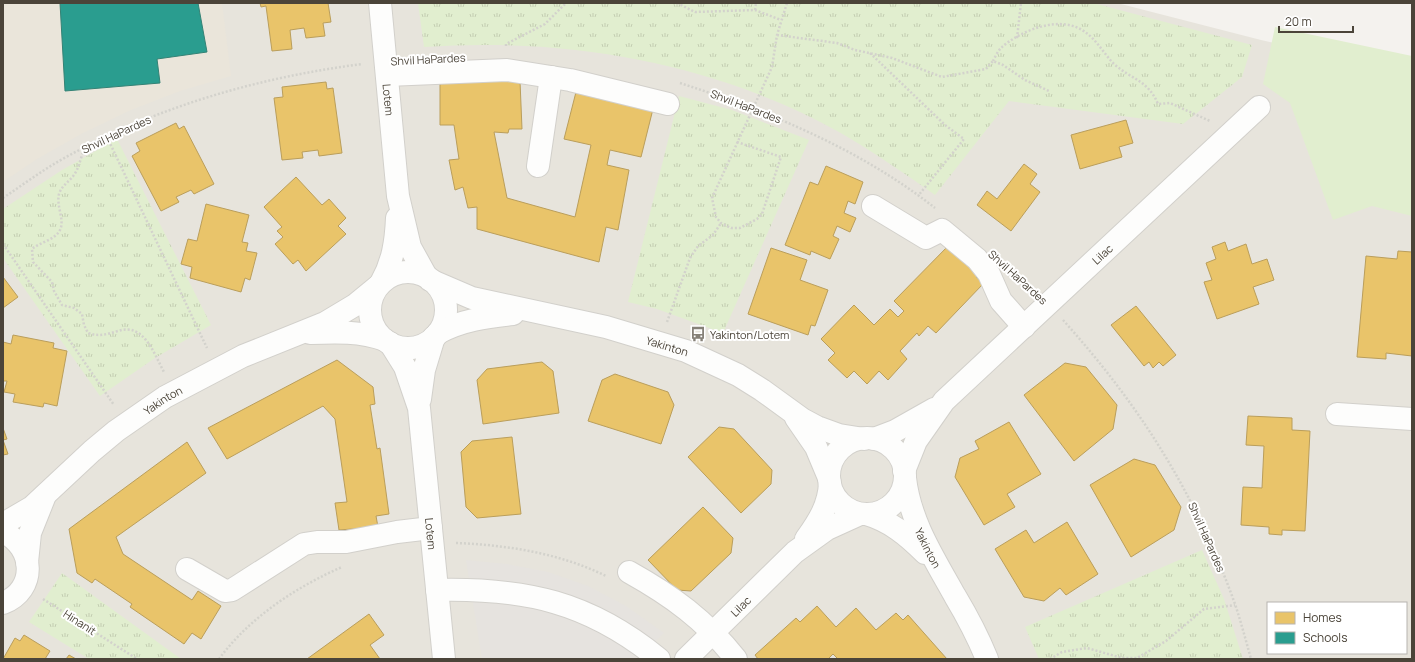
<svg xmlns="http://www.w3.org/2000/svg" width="1415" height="662" font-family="Manrope,sans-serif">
  <defs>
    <pattern id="park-tufts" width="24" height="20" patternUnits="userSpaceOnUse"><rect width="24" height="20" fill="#e1eecf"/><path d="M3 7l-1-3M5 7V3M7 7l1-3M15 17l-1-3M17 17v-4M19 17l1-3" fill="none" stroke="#c3cdb2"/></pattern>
  </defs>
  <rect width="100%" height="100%" fill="#f4f2ee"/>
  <!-- residential -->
  <path fill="#e7e4dc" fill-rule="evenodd" d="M3 3H1117L1261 40 1412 74V659H3ZM1268 603H1406V653H1268Z"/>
  <!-- education -->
  <path fill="#eae5da" d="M3 3H222L231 76 180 91 131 110 83 133 37 159 3 182Z"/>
  <!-- grass -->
  <path fill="#e1eecf" d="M1275 27 1412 56V216L1372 206 1333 220 1290 103 1263 84Z"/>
  <!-- park -->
  <path fill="url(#park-tufts)" d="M418 3H1093L1252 45 1242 77 1183 124 1009 101 935 195C904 173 872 151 839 132 713 62 566 37 424 47Z
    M679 96 732 110 809 140 723 333 657 309 628 302Z
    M117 139 211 325 155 358 100 396 3 258V209L62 170Z
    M1202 550 1224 599 1243 659H1039L1025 627Z
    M62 573 181 659H89L29 622Z"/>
  <!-- parking -->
  <path fill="#e6e3df" d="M466 560 507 564 548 572 588 586 626 606 664 633 636 659H482Z"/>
  <!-- homes -->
  <path fill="#e9c46a" stroke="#ba9e5b" d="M260 3H328L331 22 323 23 325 36 306 38 304 28 290 30 292 49 272 51 266 6 261 7Z
    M520 81 522 129H509L508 133 494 132 507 198 575 217 591 145 564 139 576 92 653 109 641 157 610 150 607 165 629 170 618 230 606 227 599 262 477 229V207L468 208 463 187 455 190 449 160 459 159 454 125H440V82Z
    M326 82 327 89 333 88 342 153 319 156 318 150 302 152 303 158 282 160 274 98 283 97 282 87Z
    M1126 120 1133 143 1119 147 1122 157 1080 169 1071 135Z
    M176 123 179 129 184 126 214 184 194 194 191 190 176 197 179 202 161 211 132 156 140 151 136 143Z
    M1024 164 1037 174 1030 184 1040 192 1011 231 977 205 987 191 997 199Z
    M826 166 863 182 855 204 848 201 844 213 856 218 850 232 837 226 833 236 839 239 830 259 811 251 810 255 785 245 810 182 818 185Z
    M296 177 322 205 329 199 346 218 338 226 346 234 306 271 298 260 293 264 275 244 283 237 277 231 282 227 264 207Z
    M206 204 249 215 242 242 248 243 246 251 257 253 250 280 245 278 241 292 190 278 192 267 181 264 188 239 197 241Z
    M1225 242 1228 251 1246 244 1252 264 1267 259 1274 280 1253 287 1259 304 1217 319 1204 282 1212 280 1206 263 1216 259 1212 247Z
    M950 244 982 271 976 277 983 284 936 333 928 326 919 336 917 333 900 351 907 359 888 380 879 371 867 384 854 371 847 378 828 360 835 353 821 339 854 305 874 325 890 309 898 317 904 311 894 301Z
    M771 248 807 260 800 280 828 290 815 326 811 325 808 335 748 314Z
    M1398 251 1412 252V356L1386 353V359L1357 357 1366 256 1397 259Z
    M3 277 18 297 3 308Z
    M1136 306 1176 355 1163 366 1159 362 1153 368 1149 362 1144 366 1111 325Z
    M13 335 54 343 53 348 67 351 57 406 44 403 43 407 13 402 15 394 4 392 7 381H3V342L11 344Z
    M337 360 373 387 375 404 370 405 377 449 380 448 389 514 376 516 378 527 339 530 335 503 347 502 335 419 323 406 227 459 208 428Z
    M542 362 553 371 559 413 483 424 477 380 487 369Z
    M1065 363 1086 367 1117 405 1113 429 1074 461 1024 395Z
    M615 374 668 392 674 405 661 444 588 421 602 380Z
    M1248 416 1292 418V430L1310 431 1305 531 1282 530V535L1269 534V527L1241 525 1243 487 1262 488 1264 446 1246 445Z
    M1009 422 1041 474 1007 494 1015 507 984 525 955 477 960 458 979 449 975 441Z
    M719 427 734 429 772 470 771 484 741 513 688 457Z
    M3 428 7 439 3 440 8 454 3 455Z
    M512 437 521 514 477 518 466 507 461 452 472 441Z
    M187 442 206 473 116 537 123 554 192 600 198 591 221 606 201 639 192 633 184 644 130 607 132 604 95 579 92 583 77 573 69 529Z
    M1134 459 1155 465 1181 507 1174 530 1131 557 1090 485Z
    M703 507 733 538 731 553 691 591 677 590 648 560Z
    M1067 522 1098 574 1066 595 1060 588 1044 601 1024 597 995 549 1026 530 1034 543Z
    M817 606 836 627 856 608 876 630 896 613 903 620 908 615 947 659H838L833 654 828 659H758L755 655 796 618 800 622Z
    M369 614 384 635 370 645 380 659H307Z
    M24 635 50 651 45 659H3L15 638 20 641Z
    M69 655 76 659H66Z"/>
  <!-- schools -->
  <path fill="#2a9d8f" stroke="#348275" d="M60 3H198L207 52 157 59 160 83 65 91Z"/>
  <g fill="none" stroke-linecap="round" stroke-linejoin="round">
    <!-- minor casing -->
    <g stroke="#d2d0cb" stroke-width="24">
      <g id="minor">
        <path id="s1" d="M380 3 398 196 410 247 426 276"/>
        <path d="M387 75 507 70 570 80 668 104"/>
        <path d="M538 166 551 77"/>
        <path d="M873 206 926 238 942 230 977 259 989 274 1001 301 1024 327"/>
        <circle cx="408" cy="310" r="38"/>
        <path id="s2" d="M430 280 472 298 606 327 686 351 738 375 762 390 802 419 817 427 839 435 864 439"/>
        <path d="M381 283C393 262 396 241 397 218"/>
        <path d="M310 333C335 332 361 331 385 340"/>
        <path d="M438 333C462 320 486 317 513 314"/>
        <path id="s3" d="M390 343 405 367 419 408 444 659"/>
        <path d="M420 399 424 370 434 337"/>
        <path d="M1337 414 1412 419"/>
        <path d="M796 418 816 447 829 478"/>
        <circle cx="867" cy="476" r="38"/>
        <path d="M874 439 895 431 934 409"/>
        <path id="s4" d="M904 471 916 441 944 401 1259 107"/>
        <path id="s5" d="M905 478C910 522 934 558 955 596 967 616 978 637 987 659"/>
        <path d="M866 514C890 521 907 535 925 553"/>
        <path id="s6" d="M3 524 32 507 92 451 116 431 165 397 243 356 325 323 355 305 377 287"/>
        <path d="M3 532C35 547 37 590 3 603"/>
        <path d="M806 539C819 521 829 505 830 483"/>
        <path d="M27 562 30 533 44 498"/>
        <path d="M187 569 225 591 232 590 304 544 317 542H346L397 532 431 528"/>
        <path d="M629 572C672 596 705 620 736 659"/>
        <path d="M437 590C526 588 589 602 659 659"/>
        <path id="s7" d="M686 659 795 552 827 529 860 514"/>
      </g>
    </g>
    <!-- path -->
    <path stroke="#d3d2cc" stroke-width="2.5" stroke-dasharray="2 2" stroke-linecap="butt" d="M677 3 695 12 755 10 781 20
      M755 10 756 3
      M777 35 837 43 855 50 892 58 942 77 986 69 993 61 1003 65 1025 80 1049 91
      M1017 38 1021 3
      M506 46V44L545 24 566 3
      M870 53 945 125 964 139 918 196
      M993 61C995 57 998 51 1001 48 1021 30 1061 14 1085 32 1097 40 1104 54 1114 64 1132 80 1148 80 1158 104L1170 103 1210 121
      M680 83C770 112 860 149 935 208
      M107 137 207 348
      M737 142 781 157 762 214 757 219 740 228H731L721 223 716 217 712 198 772 67 777 35 787 3
      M84 149C81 157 79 168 74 175 69 182 62 185 59 194 56 206 65 220 60 230 55 240 40 242 32 249L33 262 52 282 54 291 62 305 74 308 82 314 84 325 88 333C99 337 107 334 118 331 144 322 154 354 164 372
      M3 198C21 186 40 172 59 161 153 108 255 78 362 64
      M3 244 114 405
      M1016 274 1032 288
      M1063 320C1141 407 1195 493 1235 604 1241 622 1246 641 1251 659
      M667 322 690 258 698 246 713 235 721 223
      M456 543C507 545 559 553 606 576
      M43 599 137 659
      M219 659C249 618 296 587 342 567
      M1050 659 1062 652 1087 648 1122 658H1137L1166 641 1204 609 1235 605"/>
    <!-- minor -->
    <use href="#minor" stroke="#fdfdfc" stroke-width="22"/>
  </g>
  <!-- icons -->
  <defs>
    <g id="bus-bare" transform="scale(1.2)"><path d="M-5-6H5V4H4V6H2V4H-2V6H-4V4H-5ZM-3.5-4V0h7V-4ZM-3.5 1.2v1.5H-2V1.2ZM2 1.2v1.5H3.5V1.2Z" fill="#868178" stroke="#fff" stroke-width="2.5" paint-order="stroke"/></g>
  </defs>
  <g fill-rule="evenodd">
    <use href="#bus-bare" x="698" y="334"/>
  </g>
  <g text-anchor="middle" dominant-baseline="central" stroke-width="4" stroke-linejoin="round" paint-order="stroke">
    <!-- street labels -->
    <g font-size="11" fill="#4b4439" stroke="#fff">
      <text transform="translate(428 59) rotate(-3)">Shvil HaPardes</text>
      <text stroke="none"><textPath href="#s1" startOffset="97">Lotem</textPath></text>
      <text transform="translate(746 106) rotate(21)">Shvil HaPardes</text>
      <text transform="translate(116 134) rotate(-25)">Shvil HaPardes</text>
      <text stroke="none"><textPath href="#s4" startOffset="297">Lilac</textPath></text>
      <text transform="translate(1018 277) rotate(42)">Shvil HaPardes</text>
      <text stroke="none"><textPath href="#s2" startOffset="247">Yakinton</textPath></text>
      <text stroke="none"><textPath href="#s6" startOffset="203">Yakinton</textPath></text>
      <text stroke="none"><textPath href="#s3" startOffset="198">Lotem</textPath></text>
      <text transform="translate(1207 537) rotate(66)">Shvil HaPardes</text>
      <text stroke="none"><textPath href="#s5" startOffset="74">Yakinton</textPath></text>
      <text stroke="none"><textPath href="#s7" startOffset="76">Lilac</textPath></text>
      <text transform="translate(80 622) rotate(33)">Hinanit</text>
    </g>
    <!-- poi labels -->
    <g font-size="11" fill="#4b4439" stroke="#fff" text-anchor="start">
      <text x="710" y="334">Yakinton/Lotem</text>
    </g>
  </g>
  <!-- border -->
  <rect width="1415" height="662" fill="none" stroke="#4b4439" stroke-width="8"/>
  <!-- legend -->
  <rect x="1267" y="602" width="140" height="52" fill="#ffffff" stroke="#b7b4b0"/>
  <rect x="1275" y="612" width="20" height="12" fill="#e9c46a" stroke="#b7b4b0"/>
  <text x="1303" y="622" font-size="12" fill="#4b4439">Homes</text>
  <rect x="1275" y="632" width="20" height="12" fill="#2a9d8f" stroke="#b7b4b0"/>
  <text x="1303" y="642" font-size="12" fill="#4b4439">Schools</text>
  <!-- scale -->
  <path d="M1279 26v6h74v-6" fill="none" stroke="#4b4439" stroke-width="2"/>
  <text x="1285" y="26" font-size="12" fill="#4b4439" stroke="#ffffff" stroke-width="3" paint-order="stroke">20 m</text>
</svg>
